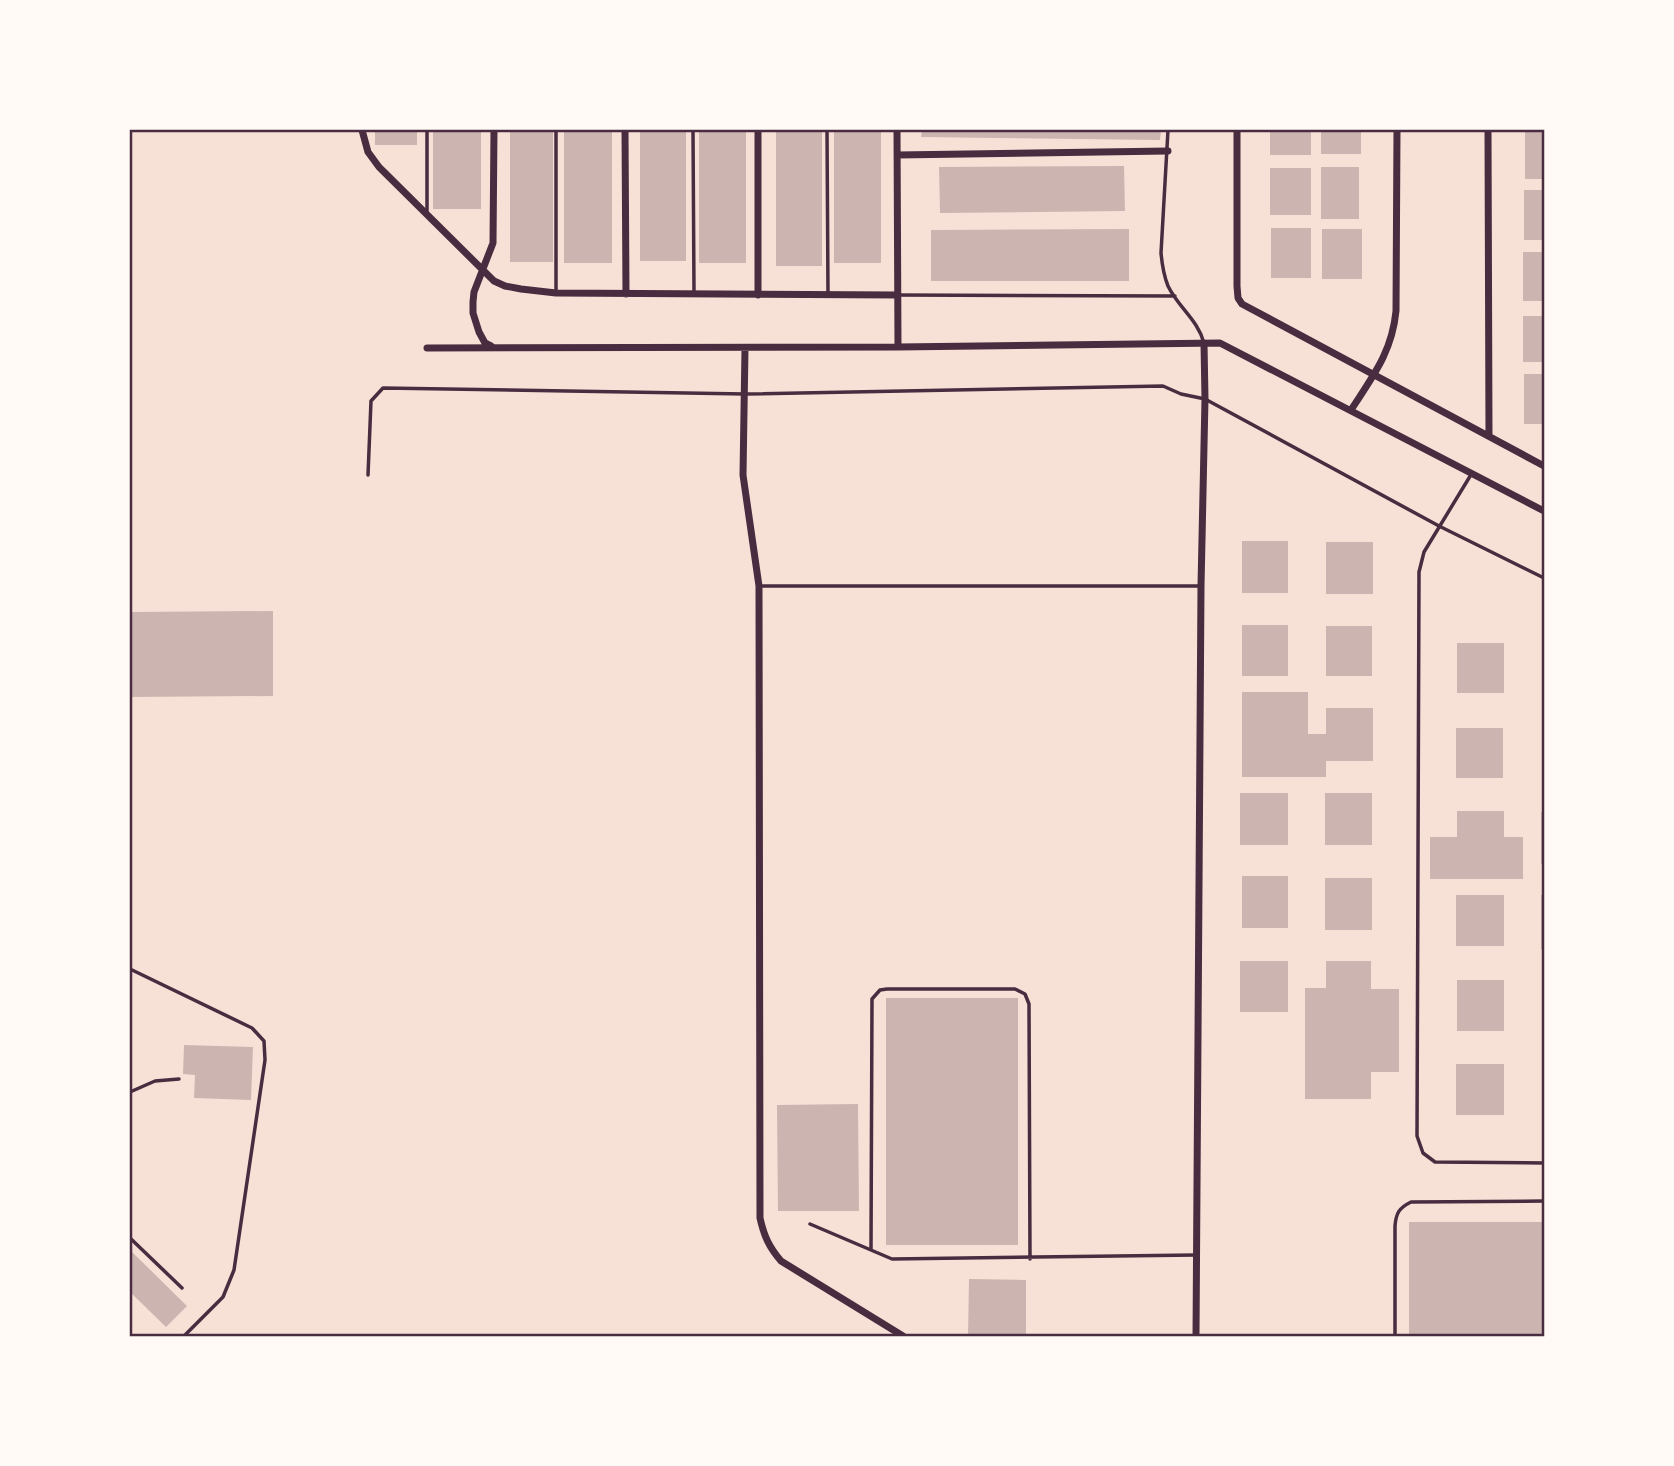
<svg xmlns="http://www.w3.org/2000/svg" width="1674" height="1466" font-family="Cabin,sans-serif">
  <rect width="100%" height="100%" fill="#f7e1d7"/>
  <!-- building -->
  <path fill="#ccb4b1" d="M375 130H417V145H375Z
    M433 130H481V209H433Z
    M510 130H553V262H510Z
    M564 130H612V263H564Z
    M640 130H686V261H640Z
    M699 130H746V263H699Z
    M776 130H822V266H776Z
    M834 130H881V263H834Z
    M922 130H1161L1160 140 921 137Z
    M1270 130H1311V155H1270Z
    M1321 130H1361V154H1321Z
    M1525 130H1544V179H1525Z
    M1124 166 1125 211 940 213 939 167Z
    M1321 167H1359V219H1321Z
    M1270 168H1311V215H1270Z
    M1524 190H1544V240H1524Z
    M1271 228H1311V278H1271Z
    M1129 229V281H931V230Z
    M1322 229H1362V279H1322Z
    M1523 252H1544V301H1523Z
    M1523 316H1544V362H1523Z
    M1524 374H1544V424H1524Z
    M1242 541H1288V593H1242Z
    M1326 542H1373V594H1326Z
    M273 611V696L130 697V612Z
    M1242 625H1288V676H1242Z
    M1326 626H1372V676H1326Z
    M1457 643H1504V693H1457Z
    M1542 643H1544V697H1542Z
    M1242 692H1308V734H1326V708H1373V761H1326V777H1242Z
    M1456 728H1503V778H1456Z
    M1240 793H1288V845H1240Z
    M1325 793H1372V845H1325Z
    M1457 811H1504V837H1523V879H1430V837H1457Z
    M1541 812H1544V864H1541Z
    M1242 876H1288V928H1242Z
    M1325 878H1372V930H1325Z
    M1456 895H1504V946H1456Z
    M1541 895H1544V949H1541Z
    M1240 961H1288V1012H1240Z
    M1326 961H1371V989H1399V1072H1371V1099H1305V988H1326Z
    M1457 980H1504V1031H1457Z
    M1542 980H1544V1033H1542Z
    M886 998H1018V1245H886Z
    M184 1045 253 1047 251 1100 194 1098 195 1075 183 1074Z
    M1542 1062H1544V1117H1542Z
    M1456 1064H1504V1115H1456Z
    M858 1104 859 1211H778L777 1105Z
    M1409 1222H1544V1336H1409Z
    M130 1250 187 1306 166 1327 130 1292Z
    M969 1279 1026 1280V1336H968Z"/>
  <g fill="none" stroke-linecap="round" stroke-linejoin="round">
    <!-- service -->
    <path stroke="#4a2c40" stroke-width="3.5" d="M556 130V292
      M693 130 694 292
      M827 130 828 295
      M1168 130 1161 253C1162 264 1164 276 1168 286 1178 307 1198 320 1204 343
      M427 211V130
      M897 295 1175 296
      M1472 473 1424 552 1419 572 1417 1136 1423 1153 1435 1162 1544 1163
      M368 475 371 401 383 388 745 394 1163 386 1181 394 1205 399 1439 526 1544 578
      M759 586H1199
      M130 969 252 1028 264 1041 265 1060 234 1270 223 1297 184 1336
      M130 1092 155 1081 179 1079
      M810 1224 892 1259 1196 1255
      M130 1238 182 1288
      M871 1250 872 999 880 990 887 989H1015L1025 994 1029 1004 1030 1259
      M1395 1336V1226C1396 1213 1399 1208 1411 1202L1544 1201"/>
    <!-- minor -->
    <path stroke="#4a2c40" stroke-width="7" d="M362 130 368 152 379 167 494 281 505 286 521 289 556 293 897 295
      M625 130 626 294
      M897 130 898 347
      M1237 130V286L1238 298 1242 304 1544 466
      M1488 130 1489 436
      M897 155 1168 151
      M758 295V130
      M491 346 485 343 479 332 473 313V302L474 292 493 243 494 130
      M427 348 898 347 1220 343 1544 511
      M745 348 743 475 759 586 760 1218C764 1236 769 1247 781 1261L903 1336
      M1351 410C1373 376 1392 352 1396 311L1397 130
      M1196 1336 1201 586 1205 399 1204 343"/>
  </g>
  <!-- border -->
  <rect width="1674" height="1466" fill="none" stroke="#fffaf5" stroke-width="262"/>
  <rect x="131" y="131" width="1412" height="1204" fill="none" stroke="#4a2c40" stroke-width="2.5"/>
</svg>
